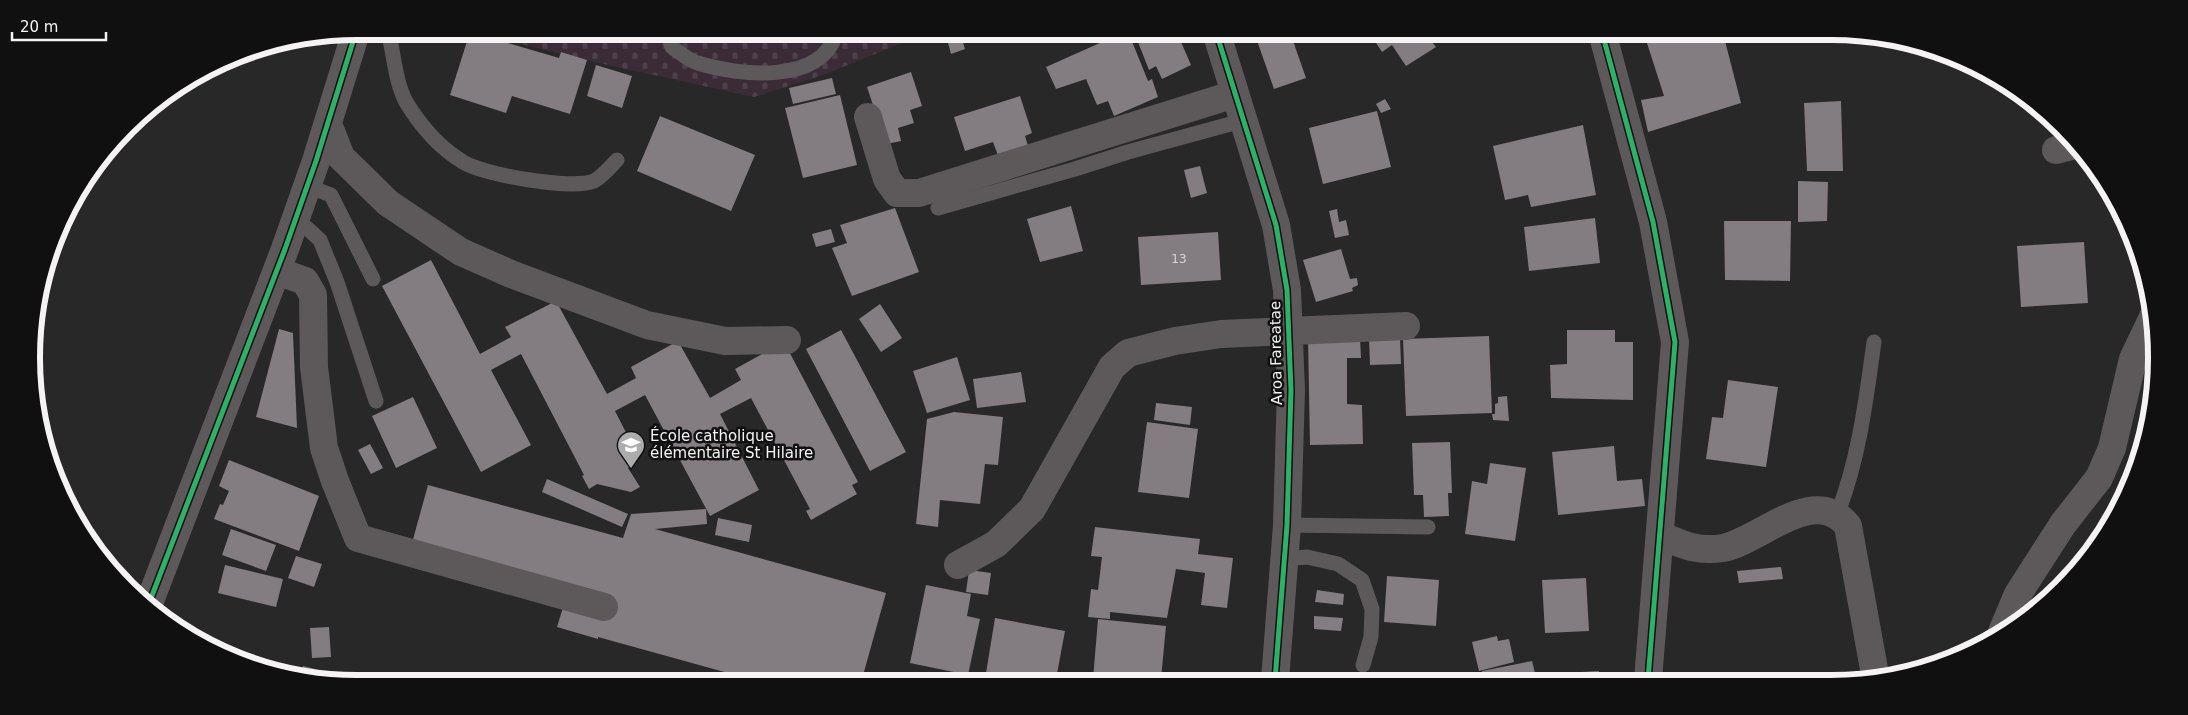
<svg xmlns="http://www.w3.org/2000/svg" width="2188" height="715" font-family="'DejaVu Sans',sans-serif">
  <defs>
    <pattern id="cemetery-stones" width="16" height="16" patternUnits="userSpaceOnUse" patternTransform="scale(1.25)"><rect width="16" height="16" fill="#3b2b36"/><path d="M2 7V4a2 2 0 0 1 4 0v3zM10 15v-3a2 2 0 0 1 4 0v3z" fill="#4e404a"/></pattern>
  </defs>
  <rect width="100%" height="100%" fill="#282828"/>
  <!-- cemetery -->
  <path fill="url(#cemetery-stones)" d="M472 32 925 34 823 75 754 97 590 61Z"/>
  <!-- building -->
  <path fill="#837c81" d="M470 32 559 58 561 52 587 60 570 114 512 96 506 113 450 95Z
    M1120 34H1129L1148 81 1152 79 1158 97 1114 116 1108 101 1097 105 1086 79 1056 89 1046 67Z
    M1141 34 1178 35 1191 65 1162 79 1156 66 1149 70 1136 37Z
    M1255 35H1291L1306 78 1274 89Z
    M1371 35H1383L1441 36 1432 42 1436 47 1406 66 1392 45 1382 52Z
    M961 36 965 49 951 54 947 39Z
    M1657 37H1724L1741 103 1648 132 1641 100 1664 96 1646 40Z
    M596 65 632 76 622 108 587 96Z
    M911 72 922 106 910 110 914 123 898 128 901 141 886 144 867 87Z
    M832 78 836 94 793 104 789 88Z
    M840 95 857 165 803 178 785 108Z
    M1020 96 1032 133 1025 136 1029 149 999 158 993 142 965 151 954 117Z
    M1385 99 1391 109 1381 113 1376 104Z
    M1841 101 1843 171H1807L1804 103Z
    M1377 111 1391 167 1323 184 1309 128Z
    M660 116 755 155 731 211 637 171Z
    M1583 125 1596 195 1531 207 1528 195 1505 200 1493 146Z
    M1200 166 1207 193 1191 198 1184 170Z
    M1798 181 1828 182 1827 221 1798 222Z
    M1071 206 1083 251 1040 262 1027 219Z
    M895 208 919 272 852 296 832 248 847 243 840 225Z
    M1337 209 1339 222 1346 220 1349 235 1335 238 1329 211Z
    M1595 218 1600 263 1529 271 1524 227Z
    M1724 221H1791L1790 281 1725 280Z
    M831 229 835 242 816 247 812 234Z
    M1218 232 1221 280 1141 285 1138 237Z
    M2084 242 2088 303 2021 307 2017 246Z
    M1341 249 1350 279 1357 278 1358 285 1352 288 1353 291 1316 302 1303 260Z
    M431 260 480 354 511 337 505 327 556 301 607 394 636 378 631 367 678 341 710 398 741 380 735 369 784 342 858 482 852 485 857 494 811 520 806 511 810 509 751 398 720 414 759 490 710 516 645 395 615 411 634 448 620 455 629 452 636 464 628 468 640 487 631 492 597 484 589 489 582 476 584 475 521 354 491 370 531 445 481 472 382 286Z
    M880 304 902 338 881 352 859 319Z
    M279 329 293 333 297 428 256 417Z
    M841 330 906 452 870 471 806 349Z
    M1567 330H1615V342H1633V400L1551 398 1550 365 1567 364Z
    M1489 336 1492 413 1406 416 1403 339Z
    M1400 337 1401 364 1370 365 1369 338Z
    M1308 338H1360L1361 358H1347V404L1362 405 1363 444 1310 445Z
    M957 357 970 400 927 413 913 371Z
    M1021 372 1026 402 977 408 973 379Z
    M1728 380 1778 387 1766 467 1706 459 1712 417 1723 418Z
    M1507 396 1509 421 1493 420 1492 414H1495V404L1498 403V397Z
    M413 397 437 448 396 468 372 416Z
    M1156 403 1192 407 1190 425 1154 420Z
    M954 412 1003 417 998 465 985 464 980 504 940 500 938 527 916 524 927 419Z
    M1147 422 1198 429 1189 498 1138 492Z
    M1450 442 1452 493H1448L1449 516 1424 517 1423 495H1414L1412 443Z
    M370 444 383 468 371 474 358 450Z
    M1614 446 1617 481 1642 479 1645 506 1558 515 1552 452Z
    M229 460 319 496 299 551 214 519 220 504 223 505 229 491 219 486Z
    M1490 463 1526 468 1515 541 1465 534 1472 481 1487 484Z
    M547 479 628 514 622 527 542 492Z
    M428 485 623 538 631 514 706 509 707 524 655 529 886 593 862 679 746 678 598 637V639L557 627 564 604 412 543Z
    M718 518 752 525 749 542 715 535Z
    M1095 527 1200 539 1198 554 1233 558 1227 608 1201 605 1205 573 1176 569 1167 618 1110 612V619L1088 617 1091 589 1098 590 1102 557 1091 556Z
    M231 529 276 545 266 571 222 555Z
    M296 556 322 564 314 587 288 578Z
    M225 565 283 579 276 607 218 593Z
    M1781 567 1783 579 1739 583 1737 571Z
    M969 570 991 573 988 595 966 592Z
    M1387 576 1439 580 1436 626 1384 622Z
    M1586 578 1589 631 1545 633 1542 580Z
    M926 585 971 594 967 616 980 619 968 675 910 663Z
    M1317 590 1344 594 1343 605 1315 602Z
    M1314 616 1343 618 1341 631 1314 629Z
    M995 618 1065 631 1056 679H1020L986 673Z
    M1098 619 1166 626 1161 679H1093Z
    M329 627 331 657 312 658 310 628Z
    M1497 636 1498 641 1509 639 1514 662 1479 671 1472 642Z
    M214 643 249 653 301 673 303 666 323 671 321 677H294Z
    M1532 661 1536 677 1542 675 1543 680H1483L1482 671Z
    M1599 671V680H1582L1581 672Z"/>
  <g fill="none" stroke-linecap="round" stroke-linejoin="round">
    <!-- service -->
    <path stroke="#5d595b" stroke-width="15" d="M388 31C394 54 395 81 406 102 420 125 440 148 463 162 484 175 572 190 594 181 602 177 611 166 617 160
      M668 33 672 47C679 52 689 61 698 63 736 75 822 86 836 33
      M307 186 331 195 373 279
      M938 208 1075 169 1128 152 1245 120
      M296 218 320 240 337 282 376 401
      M1837 515C1859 459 1866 400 1874 342
      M1287 525 1428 527
      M1283 559 1307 557 1338 564 1362 580 1372 609 1371 637 1363 665"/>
    <!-- minor -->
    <path stroke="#5d595b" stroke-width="28" d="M1217 35 1276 225 1287 290 1291 390 1287 525 1275 680
      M1603 36 1653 222 1675 342 1648 680
      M868 117 887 179 897 193H919L1235 94
      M328 124 341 157 388 203 461 252 511 274 647 325 725 341 787 340
      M2056 150 2076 145
      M277 271 305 281 313 295 314 367 324 448 335 481 358 538 604 607
      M1660 535C1683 545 1697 552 1723 548 1760 541 1814 483 1848 526L1876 680
      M958 565 996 544 1032 509 1112 367 1128 353 1175 341 1221 334 1406 326
      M148 606 285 249 316 161 356 32
      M2002 632 2018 594 2063 524 2099 478 2112 448 2133 359 2153 317"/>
    <!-- cycleway casing -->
    <g stroke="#111011" stroke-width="8">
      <path id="cycleway" d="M1217 35 1276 225 1287 290 1291 390 1287 525 1275 680
        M1603 36 1653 222 1675 342 1648 680
        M148 606 285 249 316 161 356 32"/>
    </g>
    <!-- cycleway -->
    <use href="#cycleway" stroke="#2db169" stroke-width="5"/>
  </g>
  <!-- icons -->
  <defs>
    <g id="school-pin" transform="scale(1.4375)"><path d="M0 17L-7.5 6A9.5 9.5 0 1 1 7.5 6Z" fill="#adacad" stroke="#111011"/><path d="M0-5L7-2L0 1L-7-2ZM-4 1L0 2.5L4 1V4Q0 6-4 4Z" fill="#fff"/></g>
  </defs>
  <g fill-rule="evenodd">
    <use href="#school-pin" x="631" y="445"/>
  </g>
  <g text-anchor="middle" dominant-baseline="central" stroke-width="5" stroke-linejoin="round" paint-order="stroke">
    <!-- number labels -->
    <g font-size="12" fill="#d8d5d7">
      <text x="1179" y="259">13</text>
    </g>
    <!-- street labels -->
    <g font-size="15" fill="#f5f3f4" stroke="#111011">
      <text transform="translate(1276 353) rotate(-91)">Aroa Fareatae</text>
    </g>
    <!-- poi labels -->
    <g font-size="15" fill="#f5f3f4" stroke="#111011" text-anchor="start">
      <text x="650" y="436">École catholique<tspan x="650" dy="17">élémentaire St Hilaire</tspan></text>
    </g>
  </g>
  <!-- crop -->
  <path d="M0 0H2188V715H0ZM357 40H1831A317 317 0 0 1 2148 357V358A317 317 0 0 1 1831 675H357A317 317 0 0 1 40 358V357A317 317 0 0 1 357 40Z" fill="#111011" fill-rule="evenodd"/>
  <path fill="none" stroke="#f5f3f4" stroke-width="6" d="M357 40H1831A317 317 0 0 1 2148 357V358A317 317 0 0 1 1831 675H357A317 317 0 0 1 40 358V357A317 317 0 0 1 357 40Z"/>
  <!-- scale -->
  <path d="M12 32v8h94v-8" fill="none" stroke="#f5f3f4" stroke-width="2.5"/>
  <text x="20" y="32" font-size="15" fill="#f5f3f4" stroke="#111011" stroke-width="4" paint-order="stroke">20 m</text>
</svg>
